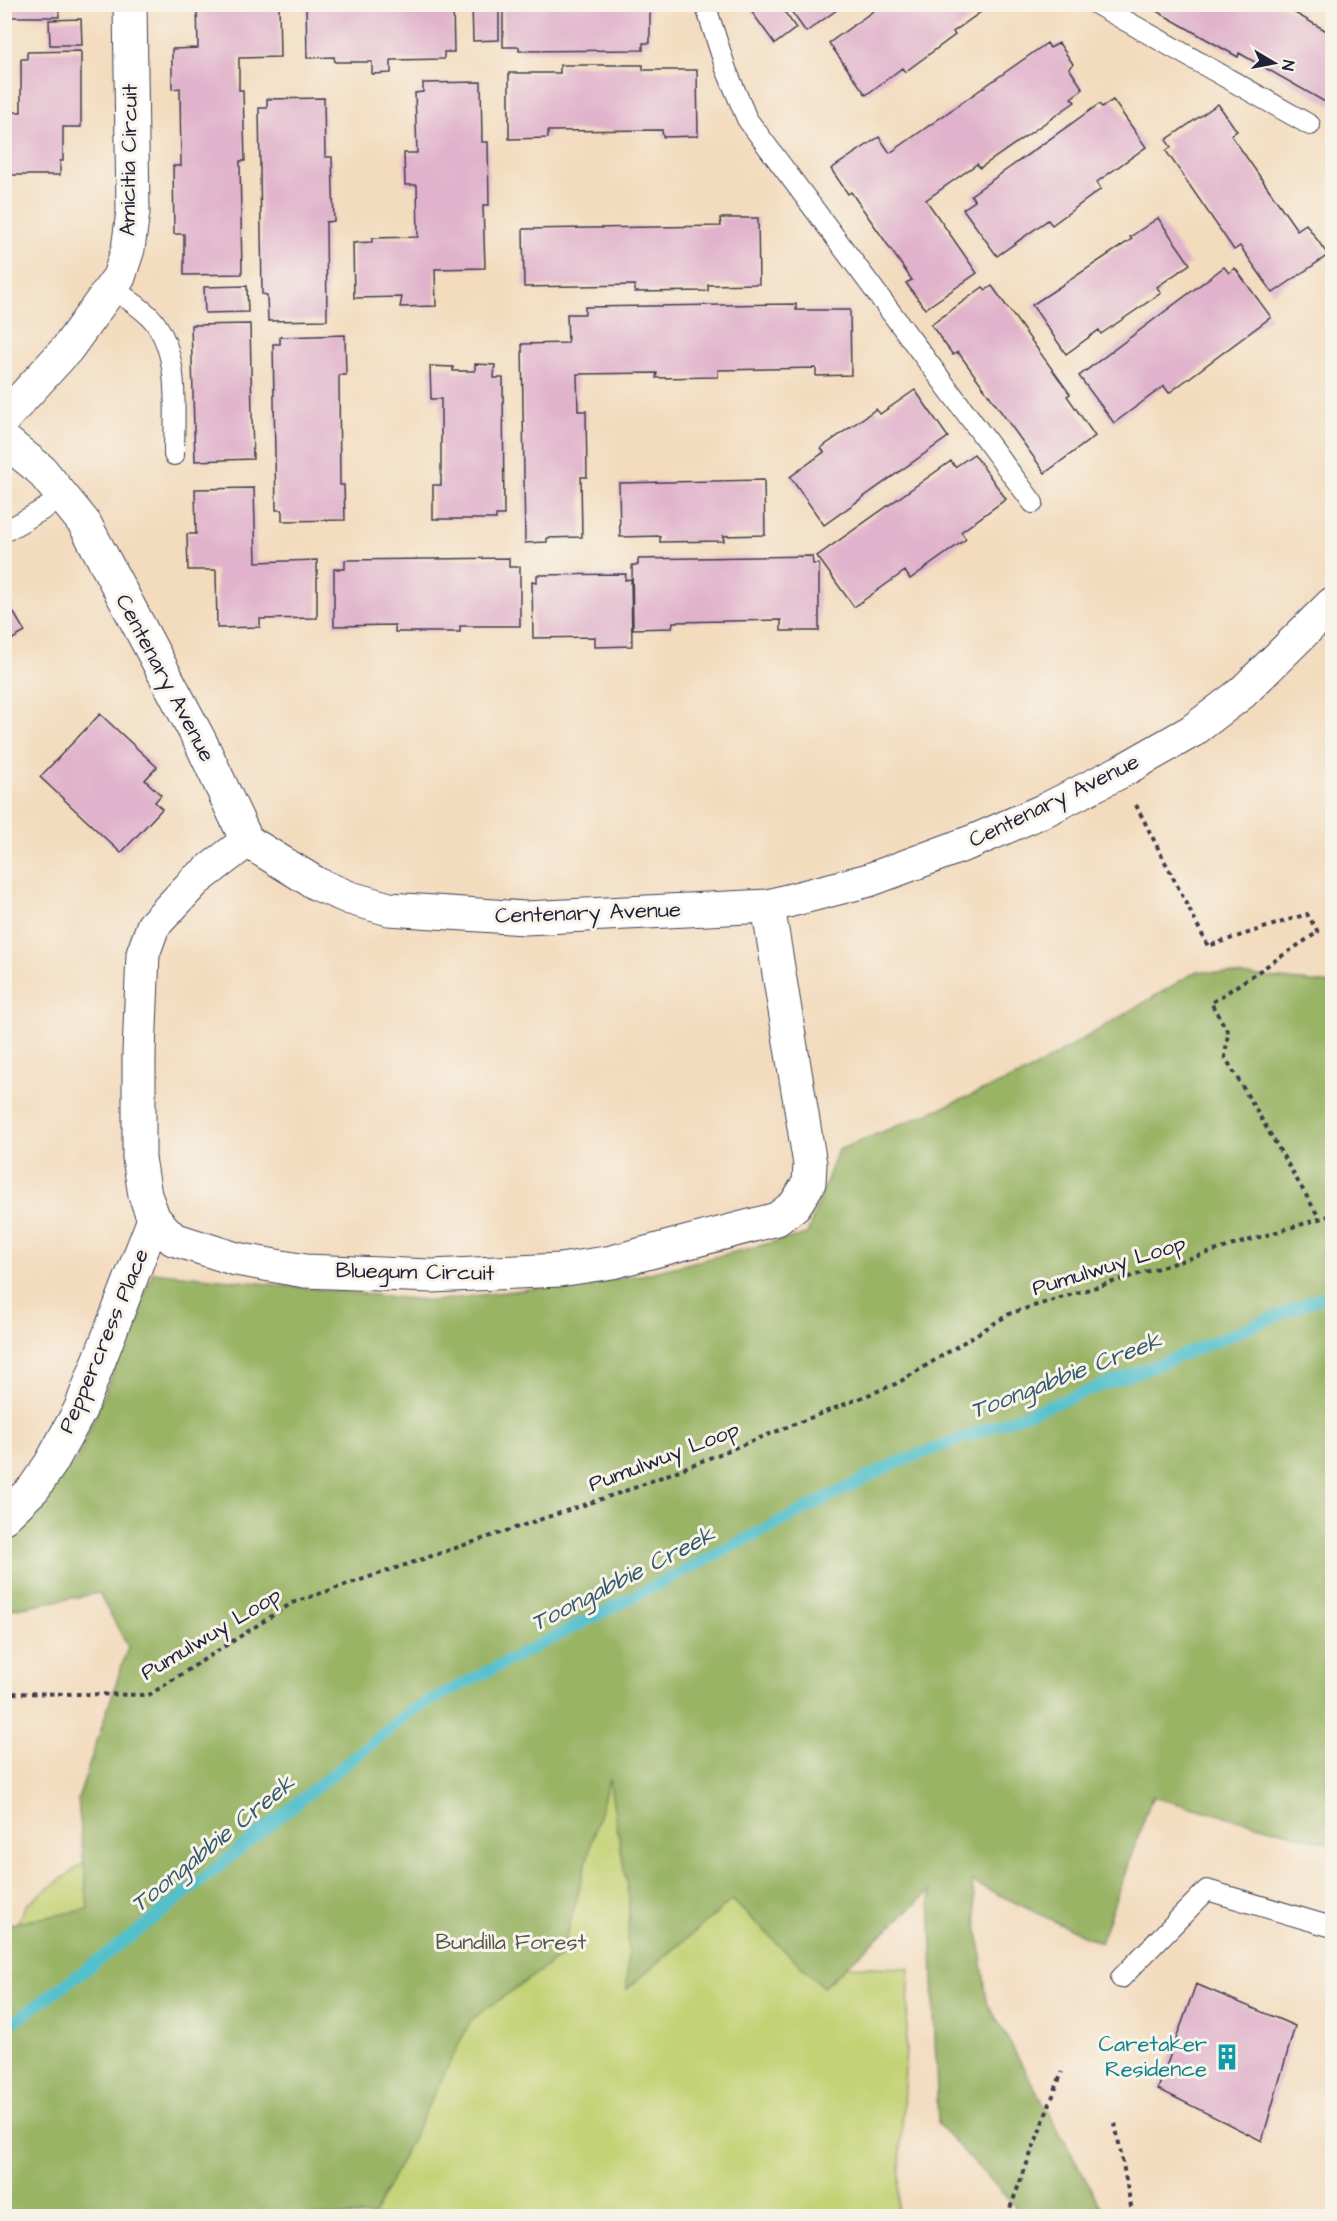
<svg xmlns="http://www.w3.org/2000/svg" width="1337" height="2221" font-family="'Architects Daughter',sans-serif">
  <rect width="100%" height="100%" fill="#f7f3e8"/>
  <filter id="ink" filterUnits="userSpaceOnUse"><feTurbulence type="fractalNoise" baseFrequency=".0167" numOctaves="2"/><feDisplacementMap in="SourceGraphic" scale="12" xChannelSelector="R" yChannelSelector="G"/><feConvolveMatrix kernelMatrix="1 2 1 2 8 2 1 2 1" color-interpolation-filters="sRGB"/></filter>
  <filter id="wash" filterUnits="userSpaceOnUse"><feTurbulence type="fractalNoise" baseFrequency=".008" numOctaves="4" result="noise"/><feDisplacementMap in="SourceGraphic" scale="24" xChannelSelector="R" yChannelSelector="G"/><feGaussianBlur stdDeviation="1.35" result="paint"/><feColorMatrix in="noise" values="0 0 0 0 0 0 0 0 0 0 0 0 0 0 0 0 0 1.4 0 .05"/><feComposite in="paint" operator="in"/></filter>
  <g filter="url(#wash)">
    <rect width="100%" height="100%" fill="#f3dbbe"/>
    <!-- green -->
    <path fill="#c3d274" stroke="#727a58" stroke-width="1.5" d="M502 1622 801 1965 910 1968 898 2208 889 2216H5V1945L27 1904 179 1794Z"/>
    <!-- forest -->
    <path fill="#9ab466" stroke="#5e6b50" stroke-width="1.5" d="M1197 971 1332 984V1844L1152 1797 1100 1943 972 1882 987 2002 1106 2216H1024L938 2124 930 1891 823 1987 732 1900 627 1989 629 1899 609 1779 561 1956 471 2020 373 2216H5V1925L88 1909 78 1799 128 1647 99 1593 5 1610V1533L78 1458 153 1272 433 1301 642 1275 807 1234 838 1150 1026 1073Z"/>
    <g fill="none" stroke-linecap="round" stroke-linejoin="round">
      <!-- stream -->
      <path stroke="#53c0cc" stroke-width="12" d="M4 2029 137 1932 414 1709 891 1465 1170 1360 1332 1293"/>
    </g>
    <g id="blocks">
      <!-- building -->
      <path fill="#e0b2cb" d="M4 4H59V17H4Z
        M197 4H279L280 57 239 58V90H243L245 161H240L242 274 184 275V234H174L173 166H181L180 88 172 89V49L198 48Z
        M306 4H453L454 52H444V59L391 60V73L372 74V62H335L334 57 307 58Z
        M472 4H499V40L473 41Z
        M503 4H650V43H643V50L519 51V47H503Z
        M746 4H779L796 28 775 44Z
        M786 4H845L806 32Z
        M883 4H992L953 32 955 35 905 72 902 68 866 95 829 43Z
        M1144 4H1279L1332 34V106L1239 53 1238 57Z
        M81 19 82 45H50L49 20Z
        M1047 43 1050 48 1059 43 1073 64 1069 68 1083 89 1071 98 1075 102 980 168 977 164 926 200 977 273 925 309 906 283 912 280 851 192 848 194 831 169 879 137 890 153Z
        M81 51V127H63V161H60V175H4V112H21V59H27V52Z
        M560 65H643V70H697L698 136 663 137 662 130 548 131V138L509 139V73H560Z
        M481 82 482 142H488L489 205H483L485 268 435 269 436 306 400 307 402 297 354 298 353 243 372 242V238L418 237 417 185H405L404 153H417L415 93 423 92V83Z
        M324 98 325 157H332L334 221 326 222 327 320 268 321 267 295 262 294 259 108H267V99Z
        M1113 100 1146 147 1097 182 1101 189 1052 225 1048 220 997 256 963 209 975 201 971 195 1099 104 1102 107Z
        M1218 104 1237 131 1231 135 1297 230 1306 224 1328 255 1273 293 1240 246 1234 250 1166 151 1171 147 1166 140Z
        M720 218H758L759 284 708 285V291L635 292V285L524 287 523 229 721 226Z
        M1158 218 1190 264 1157 287 1161 293 1101 334 1099 330 1066 354 1032 305 1132 239 1130 237Z
        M1224 267 1229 273 1235 268 1271 317 1169 393 1164 386 1114 423 1079 376Z
        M247 286 248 312 205 313 204 287Z
        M992 286 1070 394 1067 396 1095 436 1045 473 958 352 953 355 931 325 983 287 986 290Z
        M796 304V310H850L851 375 816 376V368L718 370V377L656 378 657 373 577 374 578 411H586L587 477H581L582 537 547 538V542L525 543 522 344 568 343 567 314H585V307Z
        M250 324 253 459 195 461 191 325Z
        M345 335 346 375H339L340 485H344L345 520 282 521V510H276L273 344H280V337Z
        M475 364 495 365 494 378H503L504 515H496V519H433V485H441V399H431L430 366 453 367V371H475Z
        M915 390 948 437 824 525 790 477 824 452 821 448 876 409 880 414Z
        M974 454 1006 499 961 532 966 539 910 579 905 571 854 607 817 556 951 461 955 467Z
        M764 480 765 535 723 536 724 541 660 542V536L620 537 619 483Z
        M254 488 256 562 317 560V618L260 619V627L217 628 216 570H188L187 534H196L195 489Z
        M812 556 813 564H819V631H781V620L673 622 672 628 633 629 632 565H638V559Z
        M509 558V567H520V626H460V632H395V625L334 626V569H345V560Z
        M626 574 625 580 631 579 632 646 595 647V637L533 638 532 581 537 582V575Z
        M4 596 25 632 4 644Z
        M100 714 157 767 145 780 161 795 155 802 162 809 121 853 40 777Z
        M1196 1984 1295 2026 1262 2141 1158 2089Z"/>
    </g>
  </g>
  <g filter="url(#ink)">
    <use href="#blocks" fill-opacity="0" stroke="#413e4f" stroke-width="1.5"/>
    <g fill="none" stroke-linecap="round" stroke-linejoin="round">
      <!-- lane casing -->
      <g stroke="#413e4f" stroke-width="22">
        <path id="lane" d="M705 4 726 69 747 119 1033 503
          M1096 4 1310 125
          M113 288C125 298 143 308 153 320 181 355 174 413 174 455
          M4 532 63 498
          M1121 1978 1207 1890 1332 1927"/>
      </g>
      <!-- street casing -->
      <g stroke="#413e4f" stroke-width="35">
        <path id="street" d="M4 418 67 349 119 277 128 249 133 212 130 4
          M4 440 41 470 85 524 201 743 247 841 317 884 350 898 389 909 525 918 768 906 869 880 974 841 1047 809 1120 772 1192 731 1242 693 1332 604
          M247 841 195 881 153 926 143 954 139 1053V1158L145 1195 154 1219 173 1239 236 1259 305 1271 432 1276 560 1270 612 1262 777 1219 795 1205 809 1183 810 1164 768 906
          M4 1517 34 1488 51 1463 80 1410 154 1219"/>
      </g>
      <!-- path -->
      <path stroke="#413e4f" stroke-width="4" stroke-dasharray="4.5 4.5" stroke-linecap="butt" d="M1136 805 1208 946 1307 914 1318 932 1211 1003 1228 1032 1225 1057 1320 1219
        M4 1693 149 1695 292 1603 634 1488 898 1383 1011 1313 1332 1215
        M1115 2123 1133 2216
        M1007 2216 1062 2072"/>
      <!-- lane -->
      <use href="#lane" stroke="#fff" stroke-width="20"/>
      <!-- street -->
      <use href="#street" stroke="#fff" stroke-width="33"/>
    </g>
  </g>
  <!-- icons -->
  <defs>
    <g id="building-bare" transform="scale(2.07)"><path d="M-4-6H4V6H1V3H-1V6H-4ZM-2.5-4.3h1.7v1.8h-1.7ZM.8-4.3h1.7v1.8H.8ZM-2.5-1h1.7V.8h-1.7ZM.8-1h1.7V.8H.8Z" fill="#0f9aa8" stroke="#f7f3e8" stroke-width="2.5" paint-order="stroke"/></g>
  </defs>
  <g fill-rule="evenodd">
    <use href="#building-bare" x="1227" y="2057"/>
  </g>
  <g text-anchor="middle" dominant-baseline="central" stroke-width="6" stroke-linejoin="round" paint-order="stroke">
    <!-- street labels -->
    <g font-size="22" fill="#22223b" stroke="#f7f3e8">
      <text transform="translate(129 160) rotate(-89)">Amicitia Circuit</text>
      <text transform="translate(165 678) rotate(62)">Centenary Avenue</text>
      <text transform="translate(1054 801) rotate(-26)">Centenary Avenue</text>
      <text transform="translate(588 913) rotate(-2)">Centenary Avenue</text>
      <text transform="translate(1109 1266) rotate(-17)">Pumulwuy Loop</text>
      <text transform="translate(415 1272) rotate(1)">Bluegum Circuit</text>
      <text transform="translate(104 1341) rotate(-67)">Peppercress Place</text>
      <text transform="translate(664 1457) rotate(-21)">Pumulwuy Loop</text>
      <text transform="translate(211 1634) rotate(-31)">Pumulwuy Loop</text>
    </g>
    <!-- park labels -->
    <g font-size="22" fill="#52574c" stroke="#f7f3e8">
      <text x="511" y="1942">Bundilla Forest</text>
    </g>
    <!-- culture labels -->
    <g font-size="22" fill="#0d838f" stroke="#f7f3e8" text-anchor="end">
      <text x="1207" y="2044">Caretaker<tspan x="1207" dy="25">Residence</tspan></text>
    </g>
    <!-- water labels -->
    <g font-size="24" font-style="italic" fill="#33596e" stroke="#f7f3e8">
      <text transform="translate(1066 1376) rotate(-21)">Toongabbie Creek</text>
      <text transform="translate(623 1579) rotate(-27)">Toongabbie Creek</text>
      <text transform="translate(213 1844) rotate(-39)">Toongabbie Creek</text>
    </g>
  </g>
  <!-- margin -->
  <rect width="1337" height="2221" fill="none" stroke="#f7f3e8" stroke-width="24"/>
  <!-- north arrow -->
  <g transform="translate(1274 63) rotate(100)" stroke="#f7f3e8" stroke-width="4.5" paint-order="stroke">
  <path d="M0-4.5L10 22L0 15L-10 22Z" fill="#22223b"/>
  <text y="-9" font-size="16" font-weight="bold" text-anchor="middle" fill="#22223b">N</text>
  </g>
</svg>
